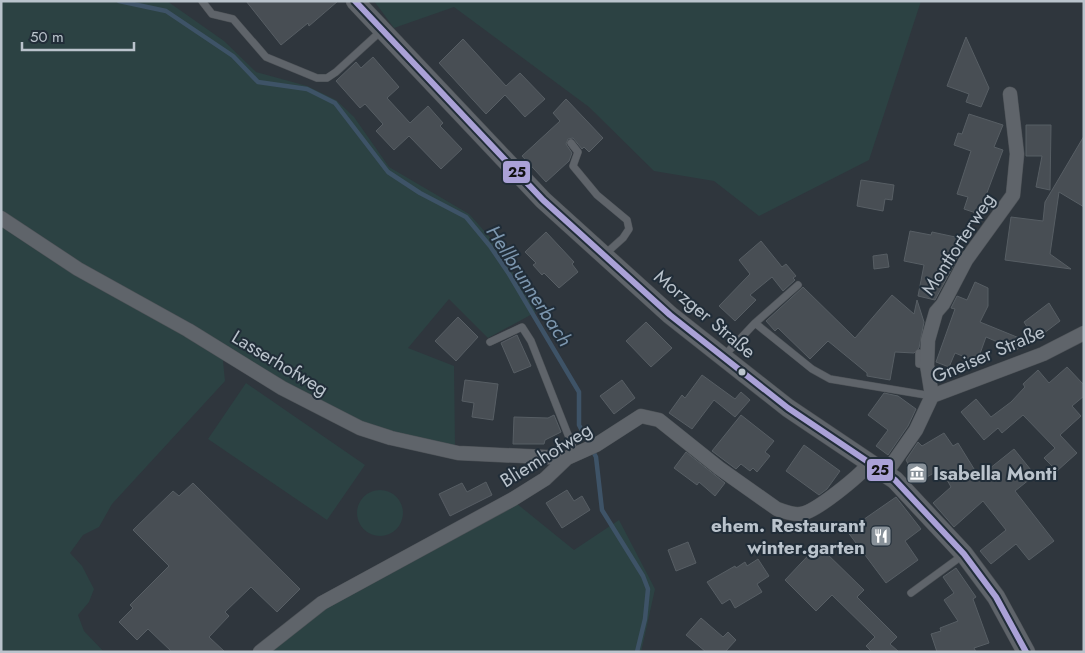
<svg xmlns="http://www.w3.org/2000/svg" width="1085" height="653" font-family="Jost,sans-serif">
  <rect width="100%" height="100%" fill="#2f363d"/>
  <!-- green -->
  <path fill="#2c4243" d="M1 1H167L224 41 256 72 307 86 336 100 354 117 389 167 469 214 496 244 536 312 488 338 449 299 408 348 454 366 455 449 348 420 229 351 223 361 225 381 112 504 99 527 83 535 70 553 82 566 94 589 89 602 78 615 84 631 104 652H1Z
    M374 1H921L869 160 759 216 714 181 654 171 589 107 454 7 394 28Z
    M246 383 365 465 327 520 208 439Z
    M357 513a23 23 0 1 1 46 0a23 23 0 1 1-46 0Z
    M516 503 574 550 619 520 655 589 641 652H266L334 601Z"/>
  <g fill="none" stroke-linecap="round" stroke-linejoin="round">
    <!-- stream -->
    <path stroke="#3e5367" stroke-width="4.5" d="M119 1 166 11 233 56 258 82 307 89 335 103 388 172 420 193 466 217 490 246 509 274 579 392V425L596 457 602 510 643 576 648 589 645 619 637 652"/>
  </g>
  <!-- building -->
  <path fill="#484e54" stroke="#575e64" d="M246 1H338L309 26 308 23 281 45Z
    M966 37 989 88 981 107 966 102 969 94 947 86Z
    M463 39 506 86 520 73 545 99 525 117 505 95 486 114 439 63Z
    M373 57 399 87 387 98 410 123 428 106 443 123 440 126 462 149 441 169 409 136 394 150 376 131 383 124 365 104 360 108 336 81 356 62 361 68Z
    M566 99 603 138 589 152 584 147 582 149 573 138 568 139 566 144 572 153 569 161 546 182 522 156 560 121 553 113Z
    M969 114 1003 125 994 147 1003 150 979 214 964 209 968 197 957 194 971 151 954 145 958 133 962 134Z
    M1026 125H1051L1050 190 1036 187 1042 156H1026Z
    M1084 136V207L1059 192 1050 254 1071 269 1005 260 1011 217 1043 221 1045 202Z
    M861 180 894 185 892 200 885 199 883 211 857 206Z
    M910 231 931 235 932 232 960 238 956 261 935 300 918 296 924 265 904 261Z
    M546 232 574 262 572 264 578 272 559 288 544 273 542 275 533 265 536 263 525 252Z
    M761 241 782 267 786 264 796 276 793 278 795 280 783 291 772 277 750 295 756 300 735 321 719 306 750 274 739 260Z
    M887 254 889 267 874 269 873 256Z
    M975 282 988 288V306L980 322 1029 342 1016 350 986 337 977 362 955 353 949 367 936 362 955 309 951 308 957 296 967 300Z
    M803 287 855 338 892 295 914 314 917 300 924 322 919 348 914 353 895 352 890 380 867 376V373L828 341 810 359 778 328 775 331 766 321Z
    M1049 303 1060 321 1035 340 1024 322Z
    M458 317 478 337 456 361 435 341Z
    M646 322 672 348 651 367 626 341Z
    M517 335 531 366 514 373 501 343Z
    M1067 367 1084 385V396L1072 406 1081 416 1060 435 1077 453 1057 471 1044 458 1055 448 1023 415 1002 433 998 428 984 440 961 412 976 399 991 417 1011 402 1025 387 1023 384 1038 370 1049 383Z
    M702 375 735 399 741 392 750 400 735 417 714 400 692 429 669 413 682 395 685 398Z
    M465 380 498 384 493 420 472 417 474 403 462 401Z
    M622 380 635 398 614 414 600 396Z
    M884 393 898 396 916 409 908 426 888 455 876 446 888 430 868 415Z
    M554 415 561 432 545 440 544 444H513L514 417 548 418Z
    M741 415 774 441 765 452 770 456 757 472 753 468 750 471 741 464 736 469 712 451Z
    M944 433 953 446 958 443 979 477 1014 449 1035 475 1015 491 1054 541 1029 560 1016 544 991 564 980 551 1006 530 983 501 954 527 933 503 951 487 941 469 918 482 906 460 918 442 922 446Z
    M804 445 840 471 827 489 819 495 786 471Z
    M686 452 725 483 715 496 699 482 697 485 674 468Z
    M486 482 492 495 450 516 439 494 462 483 467 492Z
    M193 483 300 589 277 612 251 587 225 612 229 616 209 637 225 652H172L148 629 137 640 119 622 133 608 130 605 169 566 133 530 173 491 179 496Z
    M567 490 574 501 582 496 590 510 562 528 546 503Z
    M896 497 921 529 905 541 918 560 886 583 847 531Z
    M688 542 696 563 676 571 668 550Z
    M818 545 864 590 857 597 897 637 890 644 899 652H872L866 646 875 637 832 595 816 611 785 580Z
    M758 559 769 576 757 584 762 592 735 608 730 599 722 604 707 582 735 566 736 568 745 562 747 566Z
    M956 568 976 597 973 599 989 643 974 648 976 652H937L931 634 941 631 940 628 958 621 944 600 954 593 943 577Z
    M701 618 723 637 728 632 736 640 725 652H706L686 635Z"/>
  <g fill="none" stroke-linecap="round" stroke-linejoin="round">
    <!-- service casing -->
    <g stroke="#4d5257" stroke-width="8">
      <path id="service" d="M202 1 212 14 233 19 266 57 317 78H327L336 72 381 31
        M571 143 578 152 573 166 597 195 627 220 629 229 623 238 604 255
        M755 323 812 369 830 379 932 396
        M490 342 522 327 531 341 576 455
        M919 353V364L927 365
        M724 356 755 323 798 285
        M911 593 963 555"/>
    </g>
    <!-- minor casing -->
    <g stroke="#4d5257" stroke-width="15">
      <path id="minor" d="M1 218 78 269 188 330 282 388 360 428 391 438 458 453 567 458
        M932 396 927 365 928 340 936 312 943 304 966 260 1013 195 1017 154 1010 94
        M886 473 916 430 932 396 1043 354 1084 333
        M260 652 322 603 513 499 545 479 567 458 596 445 641 416 659 420 719 468 777 509C784 511 792 515 800 514 815 513 859 476 869 464"/>
    </g>
    <!-- tertiary casing -->
    <g stroke="#4d5257" stroke-width="19">
      <path id="tertiary" d="M355 1 543 200 670 315 788 408 895 480 964 554 996 597 1026 652"/>
    </g>
    <!-- service -->
    <use href="#service" stroke="#5f646a" stroke-width="7"/>
    <!-- minor -->
    <use href="#minor" stroke="#5f646a" stroke-width="14"/>
    <!-- tertiary -->
    <use href="#tertiary" stroke="#5f646a" stroke-width="18"/>
    <!-- bus-1 casing -->
    <g stroke="#212d38" stroke-width="10">
      <path id="bus-1" d="M355 1 543 200 670 315 788 408 895 480 964 554 996 597 1026 652"/>
    </g>
    <!-- bus-1 -->
    <use href="#bus-1" stroke="#aaa1d7" stroke-width="6"/>
  </g>
  <!-- icons -->
  <defs>
    <g id="museum-square" transform="scale(1.125)"><rect x="-9" y="-9" width="18" height="18" rx="4" fill="#89929a" stroke="#212d38"/><path d="M0-6L6-3V-2H-6V-3ZM-5-1h2V3h-2ZM-1-1h2V3h-2ZM3-1h2V3H3ZM-6 4H6V6H-6Z" fill="#fff"/></g>
    <g id="restaurant-square" transform="scale(1.125)"><rect x="-9" y="-9" width="18" height="18" rx="4" fill="#89929a" stroke="#212d38"/><path d="M-5-6h1v4h1v-4h1v4h1v-4h1v5L-1.5 .5V6h-2V.5L-5-1ZM5-6V6H3V1.5H1.5Q1.5-4 5-6Z" fill="#fff"/></g>
  </defs>
  <g fill-rule="evenodd">
    <use href="#museum-square" x="917" y="473"/>
    <use href="#restaurant-square" x="881" y="536"/>
  </g>
  <!-- markers -->
  <circle fill="#bac3cc" stroke="#212d38" stroke-width="2" cx="742" cy="372" r="4.5"/>
  <g text-anchor="middle" dominant-baseline="central" stroke-width="4" stroke-linejoin="round" paint-order="stroke">
    <!-- street labels -->
    <g font-size="19" fill="#bac3cc" stroke="#212d38">
      <text transform="translate(958 244) rotate(-57)">Montforterweg</text>
      <text transform="translate(705 314) rotate(40)">Morzger Straße</text>
      <text transform="translate(988 354) rotate(-23)">Gneiser Straße</text>
      <text transform="translate(280 363) rotate(31)">Lasserhofweg</text>
      <text transform="translate(546 455) rotate(-32)">Bliemhofweg</text>
    </g>
    <!-- poi labels -->
    <g font-size="19" font-weight="bold" fill="#bac3cc" stroke="#212d38" text-anchor="start">
      <text x="933" y="473">Isabella Monti</text>
      <text x="865" y="525" text-anchor="end">ehem. Restaurant<tspan x="865" dy="22">winter.garten</tspan></text>
    </g>
    <!-- water labels -->
    <g font-size="20" font-style="italic" fill="#7c96ae" stroke="#212d38">
      <text transform="translate(529 286) rotate(57)">Hellbrunnerbach</text>
    </g>
  </g>
  <g stroke="#212d38" stroke-width="2">
    <rect x="502" y="160" width="29" height="24" rx="5" fill="#aaa1d7"/>
    <rect x="866" y="458" width="28" height="24" rx="5" fill="#aaa1d7"/>
  </g>
  <g font-size="14" text-anchor="middle" font-weight="bold" fill="#111">
    <text x="517" y="177">25</text>
    <text x="880" y="475">25</text>
  </g>
  <!-- border -->
  <rect width="1085" height="653" fill="none" stroke="#bac3cc" stroke-width="5"/>
  <!-- scale -->
  <path d="M22 42v8h112v-8" fill="none" stroke="#bac3cc" stroke-width="2.5"/>
  <text x="30" y="42" font-size="15" fill="#bac3cc" stroke="#212d38" stroke-width="4" paint-order="stroke">50 m</text>
</svg>
